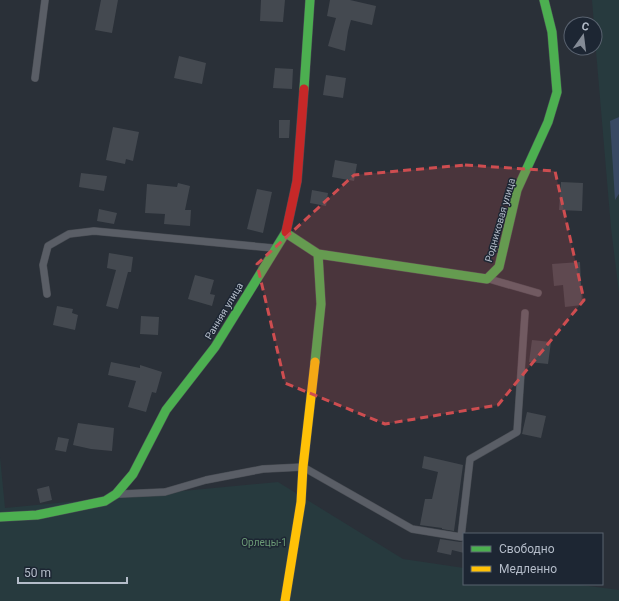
<svg xmlns="http://www.w3.org/2000/svg" width="619" height="601" font-family="Roboto,sans-serif">
  <rect width="100%" height="100%" fill="#2a3038"/>
  <!-- green -->
  <path fill="#273a3e" d="M592 0H619V117L610 122 616 199 619 194V293L611 228 595 39V24H594Z
    M0 457 5 508 278 482 403 559 464 568V584H574L619 590V601H0Z"/>
  <!-- water -->
  <path fill="#384963" d="M619 117V194L615 200 610 121Z"/>
  <!-- building -->
  <path fill="#444950" d="M101 0H118L112 33 95 30Z
    M261 0H285L283 22 260 21Z
    M330 0H350L376 6 372 25 351 20 348 31 345 51 328 46 336 18 327 16Z
    M179 56 206 63 202 84 174 78Z
    M275 68 293 69 292 89 273 88Z
    M326 75 346 78 343 98 323 95Z
    M279 120H290L289 138H279Z
    M113 127 139 132 133 161 126 159 125 164 106 160Z
    M335 160 357 164 354 181 332 177Z
    M81 173 107 176 104 191 79 187Z
    M561 182 583 183 582 211 559 210Z
    M178 183 190 186 185 210H191L190 226 164 224 165 214 145 213 147 184 177 187Z
    M257 189 272 192 263 233 247 229Z
    M312 190 328 193 326 206 310 203Z
    M99 209 117 213 114 224 97 221Z
    M109 253 133 257 131 272H128L118 309 106 306 116 270 107 268Z
    M580 262 582 305 565 307 563 285 554 286 552 264Z
    M195 275 214 280 210 294 215 295 212 306 188 299Z
    M57 306 73 309 72 313 78 315 75 330 53 325Z
    M141 316 159 317 158 335 140 334Z
    M532 340 551 342 548 364 529 362Z
    M111 362 140 368V365L162 372 156 393 152 392 146 412 128 407 136 381 108 375Z
    M527 412 546 416 541 438 522 434Z
    M78 423 114 428 112 451 91 449 73 445Z
    M58 437 69 439 66 452 55 450Z
    M424 456 463 465 454 531 442 529V528L420 525 425 499H432L438 472 422 468Z
    M49 486 52 500 40 503 37 489Z
    M440 539 460 542 464 541V553L452 550 451 555 437 552Z"/>
  <g fill="none" stroke-linecap="round" stroke-linejoin="round">
    <!-- lane casing -->
    <g stroke="#484c53" stroke-width="8">
      <path id="lane" d="M35 78 45 0
        M489 279 538 293
        M47 294 43 265 48 246 69 234 94 231 273 248
        M121 494 165 492 206 480 263 469 303 467 412 529 461 537 470 459 517 432 525 313"/>
    </g>
    <!-- fast casing -->
    <g stroke="#484c53" stroke-width="10">
      <path id="fast" d="M304 89 310 0
        M286 233 318 254 321 304 315 362
        M318 254 487 279 499 267 517 190 548 122 557 92 552 32 544 0
        M0 517 37 515 105 501 116 494 133 474 166 410 215 347 286 232"/>
    </g>
    <!-- slow casing -->
    <g stroke="#484c53" stroke-width="10">
      <path id="slow" d="M285 601 301 502 303 467 315 362"/>
    </g>
    <!-- jam casing -->
    <g stroke="#484c53" stroke-width="10">
      <path id="jam" d="M286 232 297 181 304 89"/>
    </g>
    <!-- lane -->
    <use href="#lane" stroke="#5a5e66" stroke-width="7"/>
    <!-- fast -->
    <use href="#fast" stroke="#4caf50" stroke-width="9"/>
    <!-- slow -->
    <use href="#slow" stroke="#ffc107" stroke-width="9"/>
    <!-- jam -->
    <use href="#jam" stroke="#c62828" stroke-width="9"/>
  </g>
  <!-- marked area -->
  <path fill="#ce4d50" fill-opacity="0.2" stroke="#ce4d50" stroke-width="3" stroke-dasharray="8 5" stroke-linejoin="round" d="M465 165 555 171 584 300 498 405 385 424 285 383 257 264 354 175Z"/>
  <g text-anchor="middle" dominant-baseline="central" stroke-width="3" stroke-linejoin="round" paint-order="stroke">
    <!-- street labels -->
    <g font-size="10" fill="#b4bcc9" stroke="#1d2633">
      <text transform="translate(500 220) rotate(-74)">Родниковая улица</text>
      <text transform="translate(224 311) rotate(-59)">Ранняя улица</text>
    </g>
    <!-- park labels -->
    <g font-size="10" fill="#6b9a76" stroke="#1d2633">
      <text x="264" y="542">Орлецы-1</text>
    </g>
  </g>
  <!-- legend -->
  <rect x="463" y="533" width="140" height="52" fill="#1d2633" stroke="#59626f"/>
  <rect x="471" y="546" width="20" height="6" fill="#4caf50" stroke="#59626f"/>
  <text x="499" y="553" font-size="12" fill="#b4bcc9">Свободно</text>
  <rect x="471" y="566" width="20" height="6" fill="#ffc107" stroke="#59626f"/>
  <text x="499" y="573" font-size="12" fill="#b4bcc9">Медленно</text>
  <!-- north arrow -->
  <g transform="translate(583 36) rotate(14)"><circle r="19" fill="#1d2633" stroke="#59626f"/>
  <path d="M0-3L7 15L0 10L-7 15Z" fill="#848b96"/>
  <text y="-6" font-size="11" font-weight="bold" text-anchor="middle" fill="#b4bcc9">С</text>
  </g>
  <!-- scale -->
  <path d="M18 577v6h109v-6" fill="none" stroke="#b4bcc9" stroke-width="2"/>
  <text x="24" y="577" font-size="12" fill="#b4bcc9" stroke="#1d2633" stroke-width="3" paint-order="stroke">50 m</text>
</svg>
